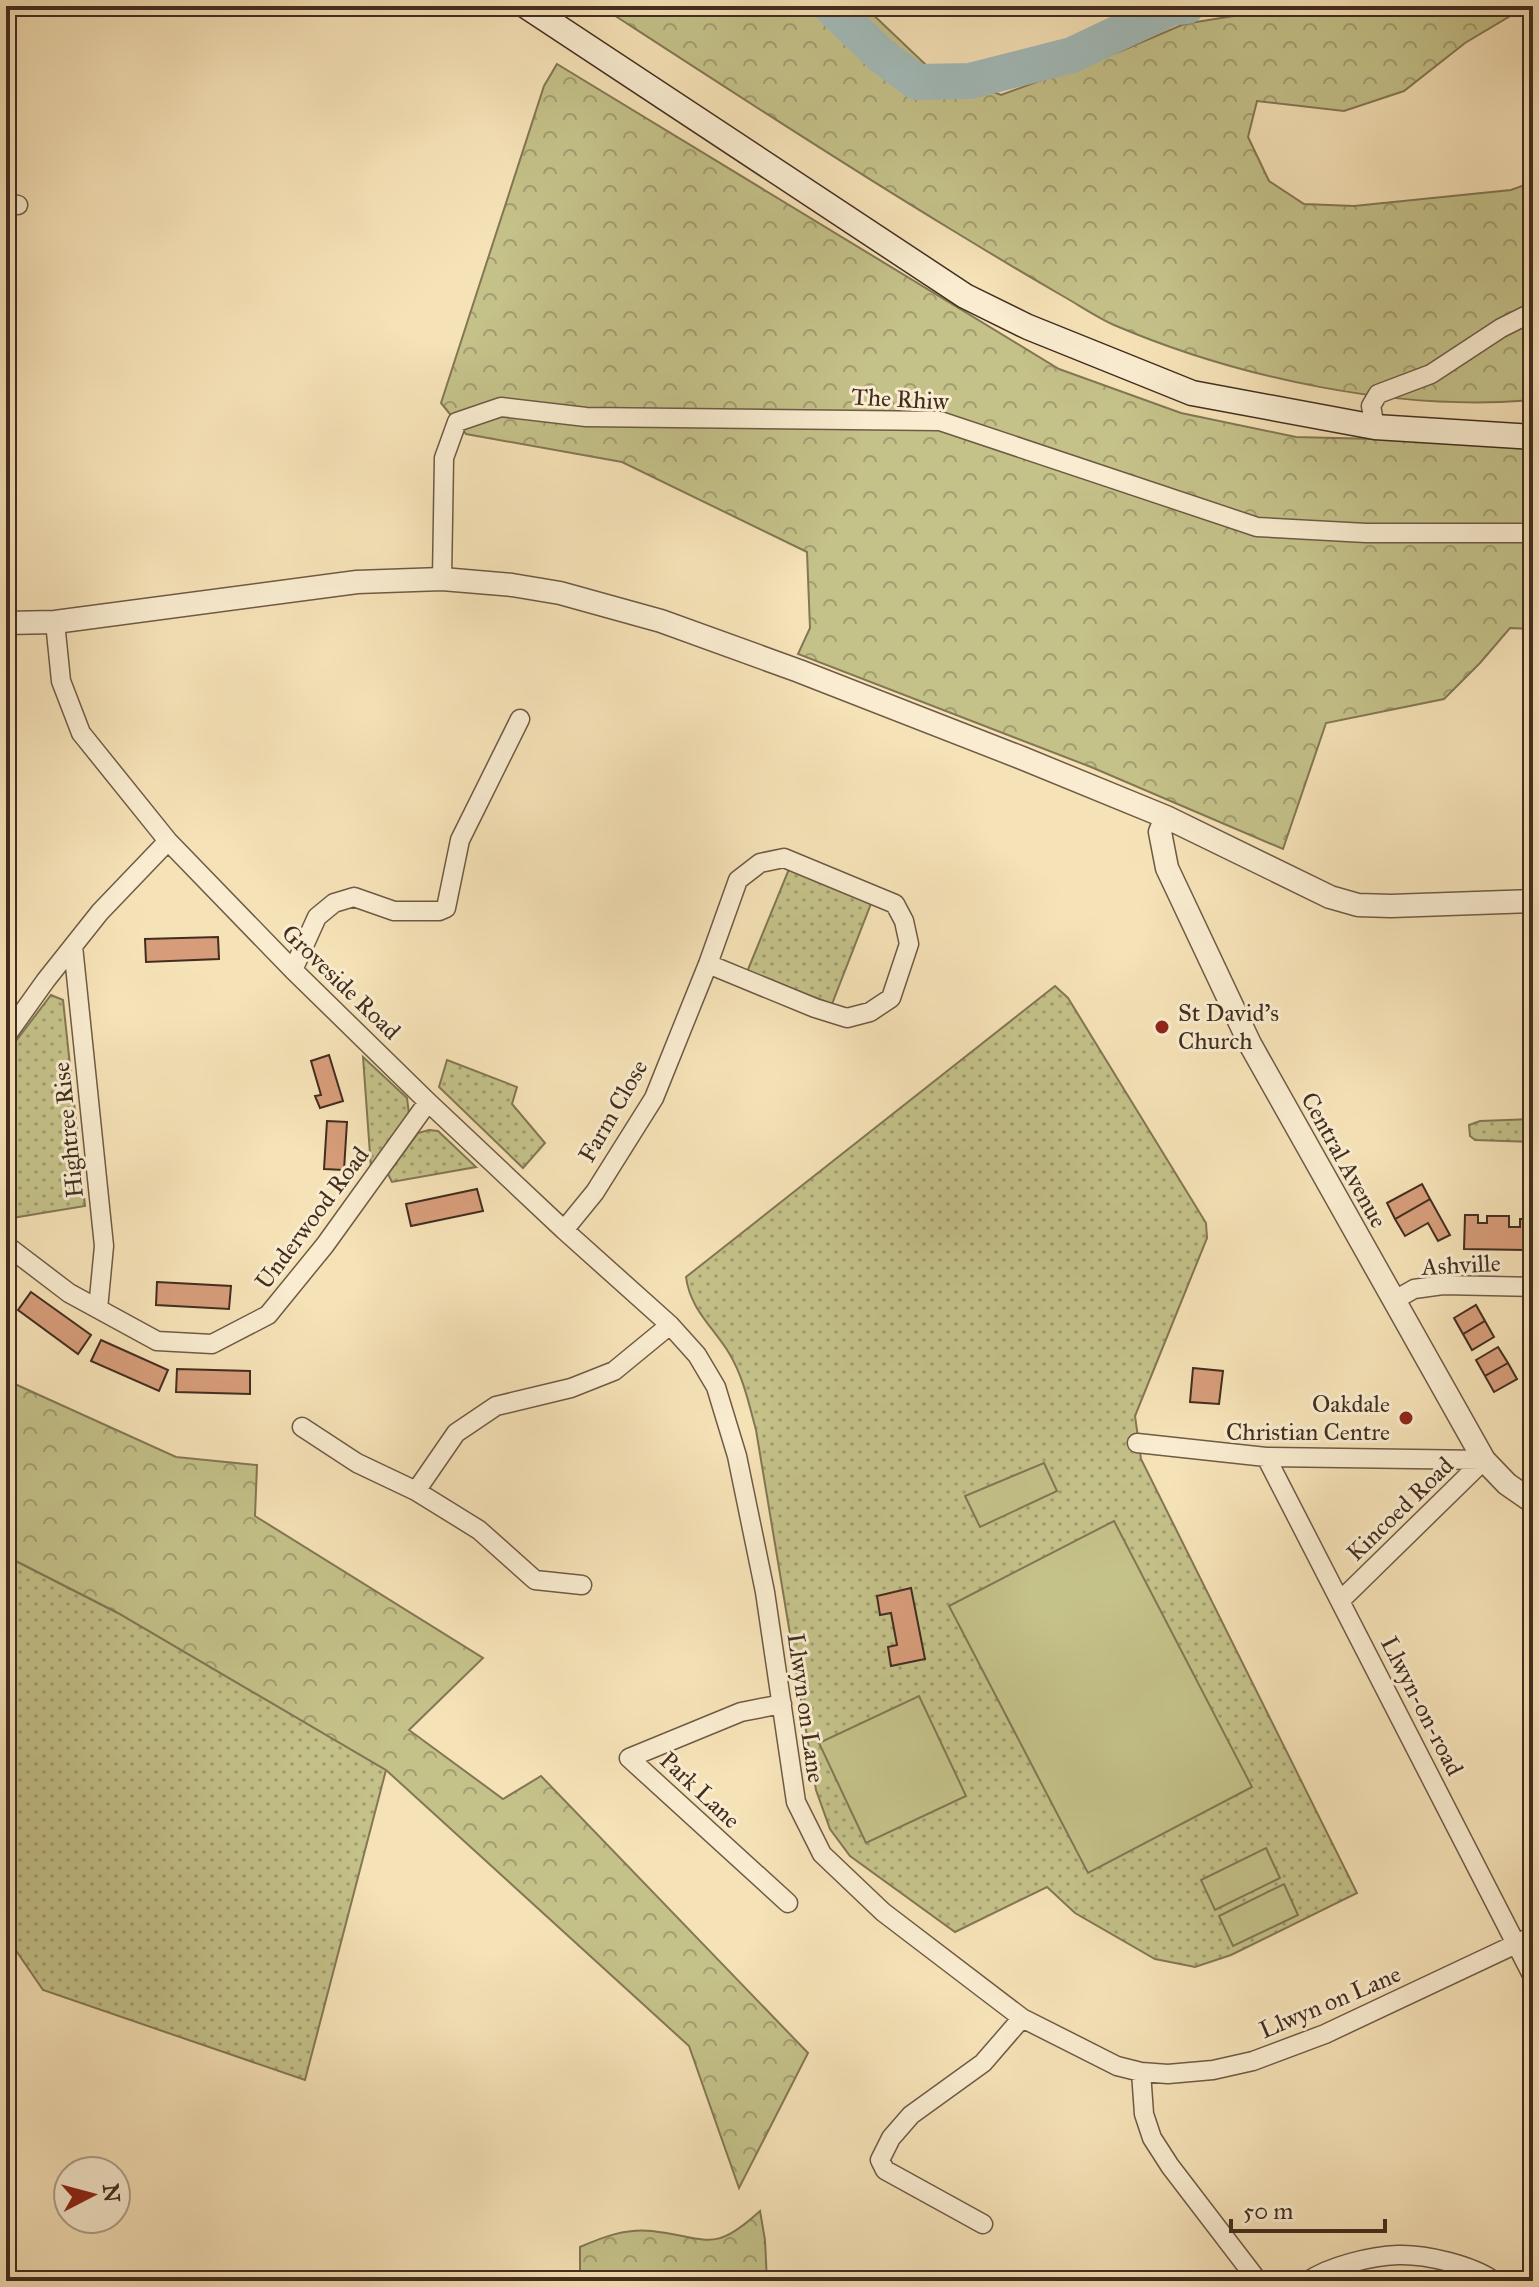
<svg xmlns="http://www.w3.org/2000/svg" width="1539" height="2287" font-family="'IM FELL Great Primer',serif">
  <defs>
    <pattern id="grass-dots" width="8" height="8" patternUnits="userSpaceOnUse" patternTransform="scale(2)"><rect width="8" height="8" fill="#c4c189"/><path d="M2 2h.1M6 6h.1" fill="none" stroke="#a19d6f" stroke-width="1.8" stroke-linecap="round"/></pattern>
    <pattern id="forest-crowns" width="20" height="18" patternUnits="userSpaceOnUse" patternTransform="scale(2)"><rect width="20" height="18" fill="#c4c189"/><path d="M2 6a3 3 0 1 1 6 0M12 15a3 3 0 1 1 6 0" fill="none" stroke="#a19d6f"/></pattern>
  </defs>
  <rect width="100%" height="100%" fill="#f6e2b7"/>
  <filter id="stains"><feTurbulence type="fractalNoise" baseFrequency=".0025" numOctaves="4"/><feColorMatrix values="0 0 0 0 .2 0 0 0 0 .09 0 0 0 0 .02 0 0 0 .5 -.17"/></filter>
  <radialGradient id="worn" r=".72"><stop offset=".6" stop-color="#630" stop-opacity="0"/><stop offset="1" stop-color="#630" stop-opacity=".3"/></radialGradient>
  <!-- grass -->
  <path fill="url(#grass-dots)" stroke="#837754" stroke-width="2" d="M789 869 872 901 832 1004 747 972Z
    M1055 986 1068 998 1206 1223 1207 1238 1135 1416 1141 1459 1357 1893 1231 1955 1195 1967 1155 1959 1075 1913 1047 1887 955 1932 850 1856 830 1829 816 1790 756 1430C749 1404 743 1376 729 1353 713 1327 690 1309 686 1277Z
    M51 995 63 1000 85 1206 6 1219V1054Z
    M363 1057 407 1098 409 1114 371 1168Z
    M447 1060 517 1087 512 1104 545 1143 523 1168 439 1087Z
    M1533 1119V1142L1475 1140 1470 1136 1469 1125 1480 1121Z
    M429 1130 438 1131 476 1167 392 1182 388 1174 418 1133Z
    M6 1556 118 1613 386 1770 305 2080 43 1990 6 1936Z"/>
  <!-- forest -->
  <path fill="url(#forest-crowns)" stroke="#837754" stroke-width="2" d="M600 6H864L926 65 1001 95 1121 51 1184 24 1296 6H1527L1465 43 1404 91 1344 111 1257 101 1248 137 1269 181 1304 204 1354 206 1511 190 1533 182V400C1398 412 1238 378 1114 325 1096 317 1079 305 1061 295 1025 274 988 252 952 230 833 158 717 82 600 6Z
    M557 64 1059 369 1181 413 1296 437 1533 443V629L1510 628 1480 663 1444 699 1326 723 1283 849 1091 767 798 654 810 628 807 552 622 462 466 434 441 403 544 86Z
    M6 1380 176 1457 257 1465 255 1516 483 1658 409 1730 503 1799 541 1776 808 2053 739 2188 689 2046 386 1770 118 1613 6 1556Z
    M760 2211 765 2240 767 2281H620L618 2273 580 2281V2247C603 2237 626 2228 652 2231 709 2238 713 2254 760 2211Z"/>
  <!-- pitch -->
  <path fill="#c4c189" stroke="#837754" stroke-width="2" d="M1044 1463 1057 1491 980 1527 965 1496Z
    M1114 1521 1252 1787 1088 1873 949 1606Z
    M919 1696 966 1796 866 1843 819 1743Z
    M1266 1848 1280 1878 1215 1910 1201 1880Z
    M1284 1884 1298 1915 1233 1946 1219 1916Z"/>
  <g fill="none" stroke-linecap="round" stroke-linejoin="round">
    <!-- river -->
    <path stroke="#a2bbba" stroke-width="36" d="M830 6 883 57 917 82 970 81 1072 55 1171 8 1187 6"/>
  </g>
  <!-- building -->
  <path fill="#d79d7a" stroke="#422d1f" stroke-width="2" d="M218 937 219 959 146 962 145 939Z
    M329 1055 343 1101 320 1108 315 1096 321 1095 311 1061Z
    M327 1121 347 1122 344 1170 324 1169Z
    M1422 1184 1430 1199 1395 1219 1387 1203Z
    M477 1189 483 1211 411 1226 406 1204Z
    M1430 1199 1450 1235 1438 1241 1428 1223 1405 1236 1395 1219Z
    M1465 1215H1478V1223H1487V1216H1509V1227H1520V1219H1533V1250L1464 1249Z
    M157 1282 231 1286 229 1309 156 1305Z
    M31 1292 91 1335 78 1354 18 1310Z
    M1476 1305 1485 1321 1463 1334 1454 1318Z
    M1485 1321 1494 1337 1472 1350 1463 1334Z
    M101 1340 168 1370 159 1391 91 1361Z
    M1498 1347 1508 1363 1485 1376 1476 1360Z
    M1508 1363 1517 1379 1494 1392 1485 1376Z
    M1193 1368 1223 1371 1219 1404 1190 1402Z
    M177 1369 250 1371V1394L176 1392Z
    M911 1588 925 1659 891 1666 888 1647 897 1645 891 1613 880 1615 877 1596Z"/>
  <g fill="none" stroke-linecap="round" stroke-linejoin="round">
    <!-- minor casing -->
    <g stroke="#6f5a45" stroke-width="21">
      <path id="minor" d="M6 203 18 205
        M1375 427 1371 406 1378 394 1431 374 1501 328 1533 312
        M442 579 444 458 457 422 501 407 586 417 940 421 1257 527 1366 533H1533
        M55 622 61 681 81 733 168 841 293 970 428 1102 564 1230 670 1325 697 1355 716 1387 737 1456 765 1592 796 1802 822 1854 883 1912 1022 2018 1117 2066 1141 2072 1168 2074 1213 2070 1253 2061 1325 2034 1533 1936
        M73 946 104 1246 98 1309
        M293 970 317 917 334 903 354 897 394 911H439L446 908 460 840 520 719
        M6 1036 46 980 100 912 168 841
        M564 1230 595 1192 654 1098 708 964 738 880 760 863 784 858 895 904 904 921 909 944 891 998 870 1012 847 1018 815 1008 708 964
        M6 1245 69 1293 157 1341 212 1344 268 1315 325 1245 428 1102
        M1393 1301 1414 1289 1443 1285 1533 1287
        M302 1427 357 1463 416 1491
        M1137 1443 1266 1457 1484 1460 1341 1600
        M1266 1457 1533 1977
        M582 1585 535 1580 479 1530 416 1491 456 1433 496 1406 571 1388 614 1371 670 1325
        M782 1704 741 1712 629 1758 788 1903
        M1141 2072 1144 2114 1152 2138 1170 2166 1258 2281
        M983 2224 885 2170 880 2160 891 2138 911 2115 983 2063 1022 2018
        M1308 2281C1330 2266 1371 2256 1398 2255 1425 2254 1472 2265 1494 2281"/>
    </g>
    <!-- tertiary casing -->
    <g stroke="#6f5a45" stroke-width="25">
      <path id="tertiary" d="M6 623 55 622 357 582 442 579 512 585 560 593 661 621 799 671 1022 758 1166 817 1330 897 1358 905 1391 906 1533 901
        M1166 817 1160 832 1167 868 1250 1044 1484 1460 1507 1484 1533 1502"/>
    </g>
    <!-- secondary casing -->
    <g stroke="#422d1f" stroke-width="27">
      <path id="secondary" d="M526 6 965 296 1028 327 1192 393 1375 427 1533 437"/>
    </g>
    <!-- minor -->
    <use href="#minor" stroke="#f9ecd0" stroke-width="18"/>
    <!-- tertiary -->
    <use href="#tertiary" stroke="#f9ecd0" stroke-width="22"/>
    <!-- secondary -->
    <use href="#secondary" stroke="#f9ecd0" stroke-width="24"/>
  </g>
  <!-- markers -->
  <g fill="#8f2418" stroke="#f9ecd0" stroke-width="3">
    <circle cx="1162" cy="1027" r="8"/>
    <circle cx="1406" cy="1418" r="8"/>
  </g>
  <g text-anchor="middle" dominant-baseline="central" stroke-width="6" stroke-linejoin="round" paint-order="stroke">
    <!-- street labels -->
    <g font-size="24" fill="#422d1f" stroke="#f9ecd0">
      <text transform="translate(900 399) rotate(3)">The Rhiw</text>
      <text transform="translate(341 982) rotate(44)">Groveside Road</text>
      <text transform="translate(613 1111) rotate(-60)">Farm Close</text>
      <text transform="translate(68 1130) rotate(-96)">Hightree Rise</text>
      <text transform="translate(1344 1160) rotate(61)">Central Avenue</text>
      <text transform="translate(312 1218) rotate(-53)">Underwood Road</text>
      <text transform="translate(1461 1265) rotate(-3)">Ashville</text>
      <text transform="translate(1400 1509) rotate(-44)">Kincoed Road</text>
      <text transform="translate(1422 1706) rotate(63)">Llwyn-on-road</text>
      <text transform="translate(806 1708) rotate(82)">Llwyn on Lane</text>
      <text transform="translate(700 1790) rotate(43)">Park Lane</text>
      <text transform="translate(1330 2002) rotate(-23)">Llwyn on Lane</text>
    </g>
    <!-- poi labels -->
    <g font-size="24" fill="#422d1f" stroke="#f9ecd0" text-anchor="start">
      <text x="1178" y="1013">St David's<tspan x="1178" dy="28">Church</tspan></text>
      <text x="1390" y="1404" text-anchor="end">Oakdale<tspan x="1390" dy="28">Christian Centre</tspan></text>
    </g>
  </g>
  <!-- margin -->
  <rect width="1539" height="2287" fill="none" stroke="#f6e2b7" stroke-width="32"/>
  <rect x="8" y="8" width="1523" height="2271" fill="none" stroke="#422d1f" stroke-width="4"/>
  <rect x="16" y="16" width="1507" height="2255" fill="none" stroke="#422d1f" stroke-width="2"/>
  <!-- north arrow -->
  <g transform="translate(92 2195) rotate(84)"><circle r="38" fill="#f9ecd0" stroke="#b0a089" stroke-width="2"/>
  <path d="M0-6L14 30L0 20L-14 30Z" fill="#8f2418"/>
  <text y="-12" font-size="22" font-weight="bold" text-anchor="middle" fill="#422d1f">N</text>
  </g>
  <!-- scale -->
  <path d="M1231 2219v12h154v-12" fill="none" stroke="#422d1f" stroke-width="4"/>
  <text x="1243" y="2219" font-size="24" fill="#422d1f" stroke="#f9ecd0" stroke-width="6" paint-order="stroke">50 m</text>
  <rect width="100%" height="100%" filter="url(#stains)"/>
  <rect width="100%" height="100%" fill="url(#worn)"/>
</svg>
